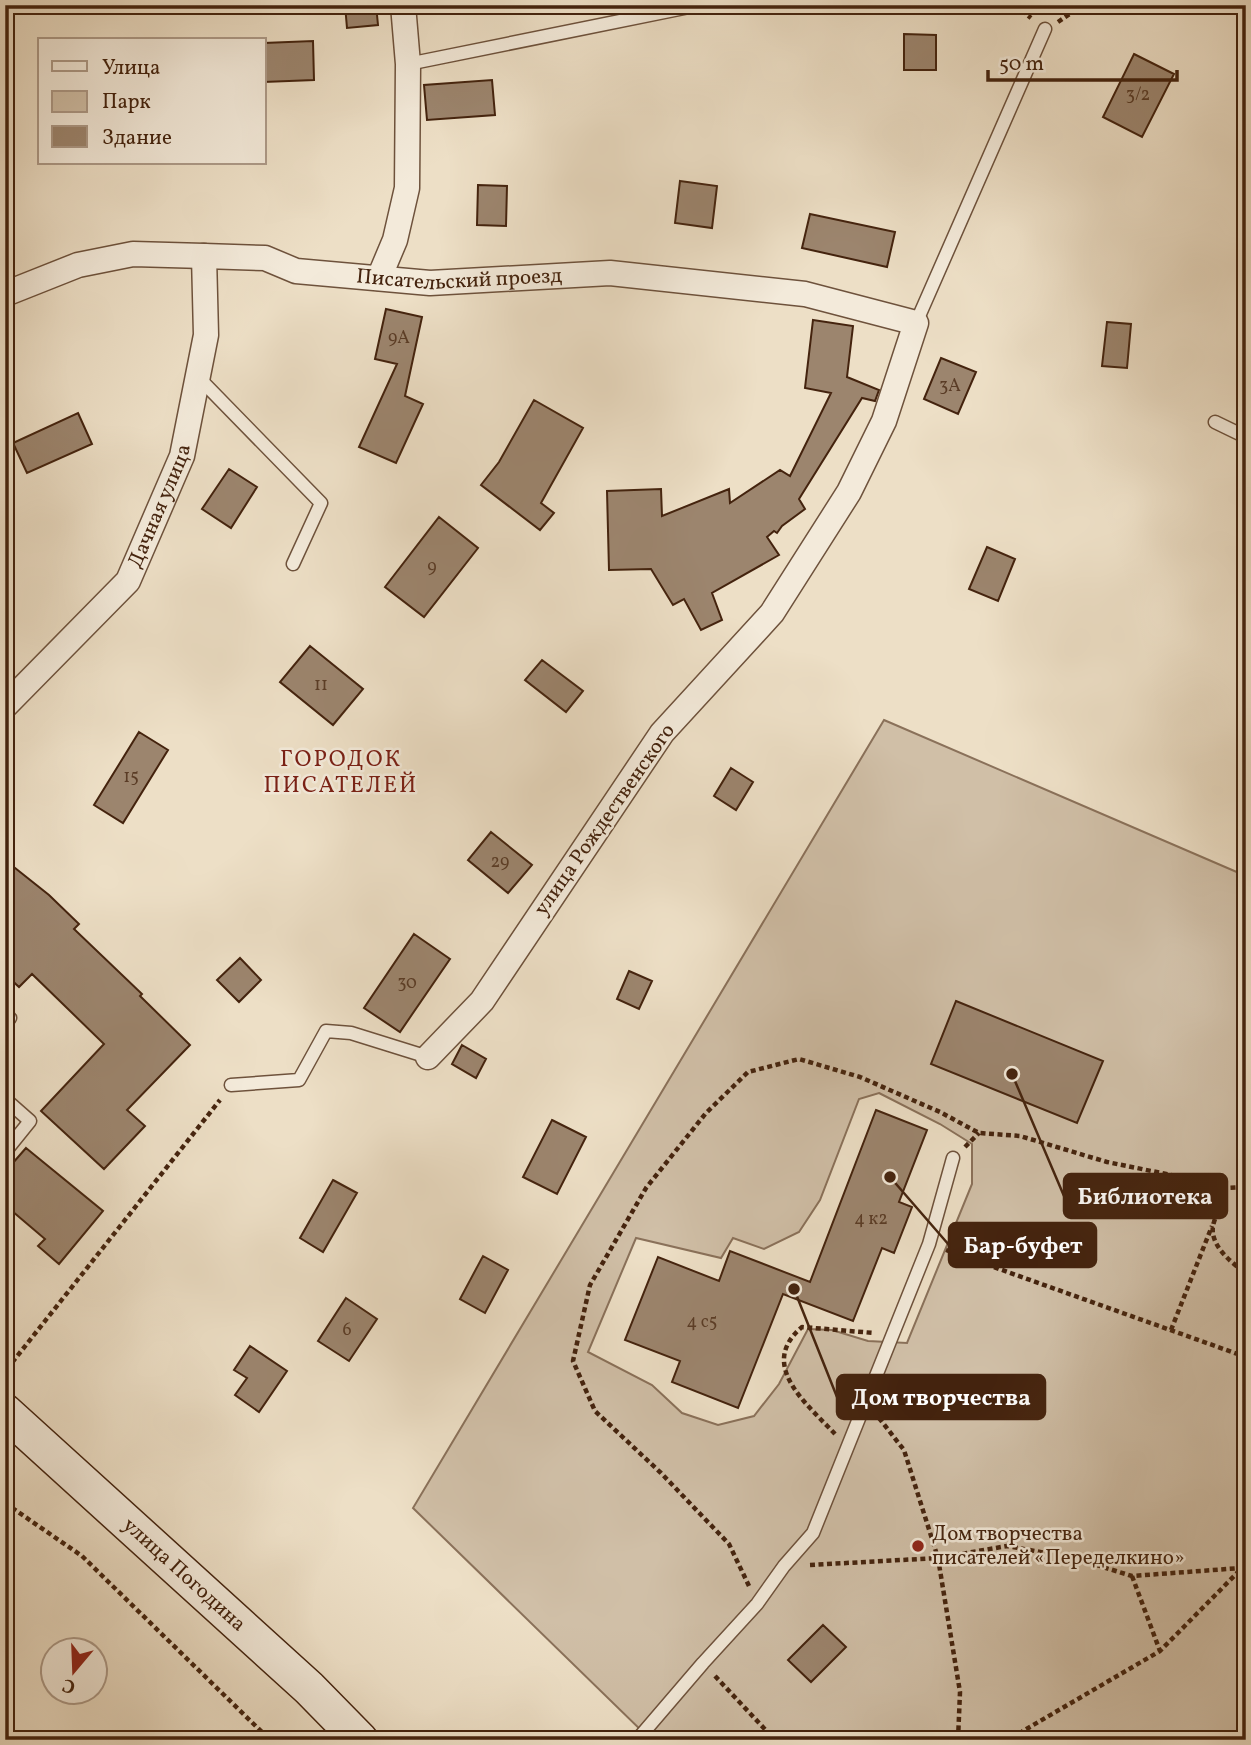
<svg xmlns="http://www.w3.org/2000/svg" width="1251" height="1745" font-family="Vollkorn,serif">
  <rect width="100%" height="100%" fill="#eddfc6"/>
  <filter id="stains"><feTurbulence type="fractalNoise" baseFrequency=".00286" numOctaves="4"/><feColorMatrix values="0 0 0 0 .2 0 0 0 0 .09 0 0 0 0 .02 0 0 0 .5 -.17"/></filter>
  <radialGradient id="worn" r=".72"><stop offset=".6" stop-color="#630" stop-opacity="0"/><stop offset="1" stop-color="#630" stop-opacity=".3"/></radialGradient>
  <!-- green -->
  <path fill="#d0bfa7" stroke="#8a715a" stroke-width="2" fill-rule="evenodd" d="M884 720 1246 876V1740H960L956 1736 947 1740H646L647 1736 413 1508ZM879 1093 940 1124 972 1144V1184L907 1343 868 1341 832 1330 808 1329 779 1384 754 1416 718 1425 682 1413 652 1385 588 1352 636 1238 721 1258 733 1238 764 1249 799 1232 820 1200 859 1099Z"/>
  <!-- building -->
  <path fill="#9c856e" stroke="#44230e" stroke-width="2" d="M345 5H376L378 25 347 28Z
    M904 34 936 35V70H904Z
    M313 41 314 80 264 82V43Z
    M1134 54 1174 74 1142 137 1103 117Z
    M492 80 495 115 427 120 424 85Z
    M680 181 717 186 712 228 675 223Z
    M478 185 507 186 506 226 477 225Z
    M810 214 895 232 887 267 802 248Z
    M386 309 422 317 405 396 423 404 396 463 359 447 397 364 375 359Z
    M813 320 853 326 847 377 879 390 875 401 862 398 799 499 805 509 782 526 777 533 774 531 767 537 779 555 712 593 722 620 701 630 684 599 673 605 651 569 609 570 607 491 661 489 662 516 729 489 730 503 780 470 790 476 831 393 805 388Z
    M1107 322 1131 324 1127 368 1102 366Z
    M941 358 976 372 958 414 924 399Z
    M534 400 583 428 541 503 554 513 540 530 481 485 499 462Z
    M78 413 92 444 27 473 13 443Z
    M229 469 257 487 231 528 202 509Z
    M439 517 478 548 424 617 385 587Z
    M987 547 1015 559 998 601 969 589Z
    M310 646 363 689 333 725 280 682Z
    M542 660 583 691 566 712 525 680Z
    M139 732 168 750 123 823 94 805Z
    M731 768 753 782 736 810 714 796Z
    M491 832 532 865 508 893 468 860Z
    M5 860 49 895 79 924 74 929 142 994 140 996 190 1045 127 1110 145 1126 104 1169 41 1111 104 1044 32 974 19 987 5 974Z
    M414 934 450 959 400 1032 364 1008Z
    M240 958 261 980 239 1002 217 980Z
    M629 971 652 981 639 1009 617 999Z
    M956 1001 1103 1061 1077 1123 931 1064Z
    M462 1045 486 1059 476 1078 452 1064Z
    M876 1110 927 1130 899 1202 912 1207 894 1253 882 1248 853 1321 783 1294 738 1408 672 1382 680 1361 625 1340 658 1257 719 1281 730 1251 810 1282Z
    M552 1120 586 1137 557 1194 523 1177Z
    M26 1148 103 1211 59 1264 38 1246 45 1239 5 1205V1172Z
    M333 1180 357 1193 323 1252 300 1238Z
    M483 1256 508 1270 485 1313 460 1299Z
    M346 1298 377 1319 349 1361 318 1341Z
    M250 1346 287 1371 259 1412 235 1395 247 1378 234 1370Z
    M823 1625 846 1647 811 1682 788 1660Z"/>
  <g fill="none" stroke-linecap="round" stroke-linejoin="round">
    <!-- service casing -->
    <g stroke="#6e523c" stroke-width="15">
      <path id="service" d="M408 64 699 5
        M916 323 1045 29
        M198 377 321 503 293 564
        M1215 422 1246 437
        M5 1024 10 1018
        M231 1085 299 1080 326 1031 351 1033 428 1057
        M5 1099 30 1121 5 1152
        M637 1740 703 1663 757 1604 784 1566 813 1533 929 1244 953 1158"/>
    </g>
    <!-- minor casing -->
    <g stroke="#6e523c" stroke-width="27">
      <g id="minor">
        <path d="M379 278 395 240 407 188 408 64 403 5"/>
        <path id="s1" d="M5 294 78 265 133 254 204 256 265 258 296 271 430 283 610 273 805 294 916 323 884 421 849 492 772 613 662 733 482 1001 428 1057"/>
        <path id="s2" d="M5 706 128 581 182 456 206 335 204 256"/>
      </g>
    </g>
    <!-- secondary casing -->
    <g stroke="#44230e" stroke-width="38">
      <g id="secondary">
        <path id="s3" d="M5 1412 309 1688 360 1740"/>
      </g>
    </g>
    <!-- path -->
    <path stroke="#44230e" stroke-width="4.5" stroke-dasharray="5 3.5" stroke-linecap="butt" d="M1015 5 1031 18
      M1058 22 1083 5
      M965 1147 979 1133
      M1222 1188 1246 1187
      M946 1250 1246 1357
      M1171 1330 1212 1226
      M7 1369 220 1100
      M879 1418 904 1450 938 1558 960 1692 958 1740
      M835 1434C807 1404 757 1365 802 1327L874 1333
      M5 1503 82 1556 270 1740
      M810 1565 938 1558 1007 1546 1074 1558 1132 1576 1241 1568
      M1132 1576 1160 1651
      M749 1586 729 1544 661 1473 595 1411 573 1361 590 1285 646 1188 706 1113 748 1072 799 1059 860 1077 940 1112 979 1133 1020 1136 1107 1162 1201 1181 1222 1188C1222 1202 1218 1209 1214 1222 1207 1243 1230 1262 1246 1273
      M715 1676 775 1740
      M1013 1740 1023 1731 1160 1651 1246 1564"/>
    <!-- service -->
    <use href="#service" stroke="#f3eada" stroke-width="12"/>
    <!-- minor -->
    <use href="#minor" stroke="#f3eada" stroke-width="24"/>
    <!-- secondary -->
    <use href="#secondary" stroke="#f3eada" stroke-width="35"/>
  </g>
  <!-- markers -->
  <circle fill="#8f2418" stroke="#f3eada" stroke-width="2.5" cx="918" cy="1546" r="7"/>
  <g text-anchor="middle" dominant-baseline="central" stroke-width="5" stroke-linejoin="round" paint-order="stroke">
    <!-- number labels -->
    <g font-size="18" fill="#5a3c26">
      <text x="1138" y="95">3/2</text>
      <text x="399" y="338">9А</text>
      <text x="950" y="386">3А</text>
      <text x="432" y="567">9</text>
      <text x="321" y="685">11</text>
      <text x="131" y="777">15</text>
      <text x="500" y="862">29</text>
      <text x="407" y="983">30</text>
      <text x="871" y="1219">4 к2</text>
      <text x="702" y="1322">4 с5</text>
      <text x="347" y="1330">6</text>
    </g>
    <!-- street labels -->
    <g font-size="21" fill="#44230e" stroke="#f3eada">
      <text stroke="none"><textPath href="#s1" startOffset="464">Писательский проезд</textPath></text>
      <text stroke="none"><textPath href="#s2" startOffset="257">Дачная улица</textPath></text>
      <text transform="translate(605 820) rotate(-55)">улица Рождественского</text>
      <text stroke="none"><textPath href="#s3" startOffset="242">улица Погодина</textPath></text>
    </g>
    <!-- poi labels -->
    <g font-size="21" fill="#44230e" stroke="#f3eada" text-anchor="start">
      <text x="932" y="1534">Дом творчества<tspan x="932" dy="24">писателей «Переделкино»</tspan></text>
    </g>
    <!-- neighbourhood labels -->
    <g font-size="23" letter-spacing="2" fill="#7a1f14" stroke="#f3eada">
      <text x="341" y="760">ГОРОДОК<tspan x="341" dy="26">ПИСАТЕЛЕЙ</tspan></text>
    </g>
  </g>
  <!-- callouts -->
  <path fill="none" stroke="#44230e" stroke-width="2.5" d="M1012 1074L1064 1196M890 1177L949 1245M794 1289L837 1397"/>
  <g fill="#44230e" stroke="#f3eada" stroke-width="2.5">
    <circle cx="1012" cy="1074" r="7"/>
    <circle cx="890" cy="1177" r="7"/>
    <circle cx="794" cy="1289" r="7"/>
  </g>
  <g fill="#44230e" stroke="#44230e" stroke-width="2.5">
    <rect x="1064" y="1174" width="163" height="44" rx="7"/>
    <rect x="949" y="1223" width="147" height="44" rx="7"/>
    <rect x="837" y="1375" width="208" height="44" rx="7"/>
  </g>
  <g font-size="23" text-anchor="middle" font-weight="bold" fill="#fff">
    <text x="1145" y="1204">Библиотека</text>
    <text x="1023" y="1253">Бар-буфет</text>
    <text x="941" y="1405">Дом творчества</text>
  </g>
  <!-- margin -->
  <rect width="1251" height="1745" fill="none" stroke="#eddfc6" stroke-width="28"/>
  <rect x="7" y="7" width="1237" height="1731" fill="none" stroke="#44230e" stroke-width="3.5"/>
  <rect x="14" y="14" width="1223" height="1717" fill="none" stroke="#44230e" stroke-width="2"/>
  <!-- legend -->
  <rect x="38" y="38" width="228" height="126" fill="#f3eada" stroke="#ad9a88" stroke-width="2"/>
  <rect x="52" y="61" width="35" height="10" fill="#f3eada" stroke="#ad9a88" stroke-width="2"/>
  <text x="102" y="74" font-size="21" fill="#44230e">Улица</text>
  <rect x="52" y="91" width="35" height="21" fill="#d0bfa7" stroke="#ad9a88" stroke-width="2"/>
  <text x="102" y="108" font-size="21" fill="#44230e">Парк</text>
  <rect x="52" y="126" width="35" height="21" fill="#9c856e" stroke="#ad9a88" stroke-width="2"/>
  <text x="102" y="144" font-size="21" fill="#44230e">Здание</text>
  <!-- north arrow -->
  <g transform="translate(74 1671) rotate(199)"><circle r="33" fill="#f3eada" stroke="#ad9a88" stroke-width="2"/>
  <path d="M0-5L12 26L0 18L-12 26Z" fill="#8f2418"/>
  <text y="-10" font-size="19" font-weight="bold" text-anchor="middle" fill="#44230e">С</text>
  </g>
  <!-- scale -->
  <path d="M988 70v10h189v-10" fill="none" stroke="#44230e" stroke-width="3.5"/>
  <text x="999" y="70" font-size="21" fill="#44230e" stroke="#f3eada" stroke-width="5" paint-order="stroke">50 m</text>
  <rect width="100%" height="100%" filter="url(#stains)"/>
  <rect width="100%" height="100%" fill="url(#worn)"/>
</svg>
